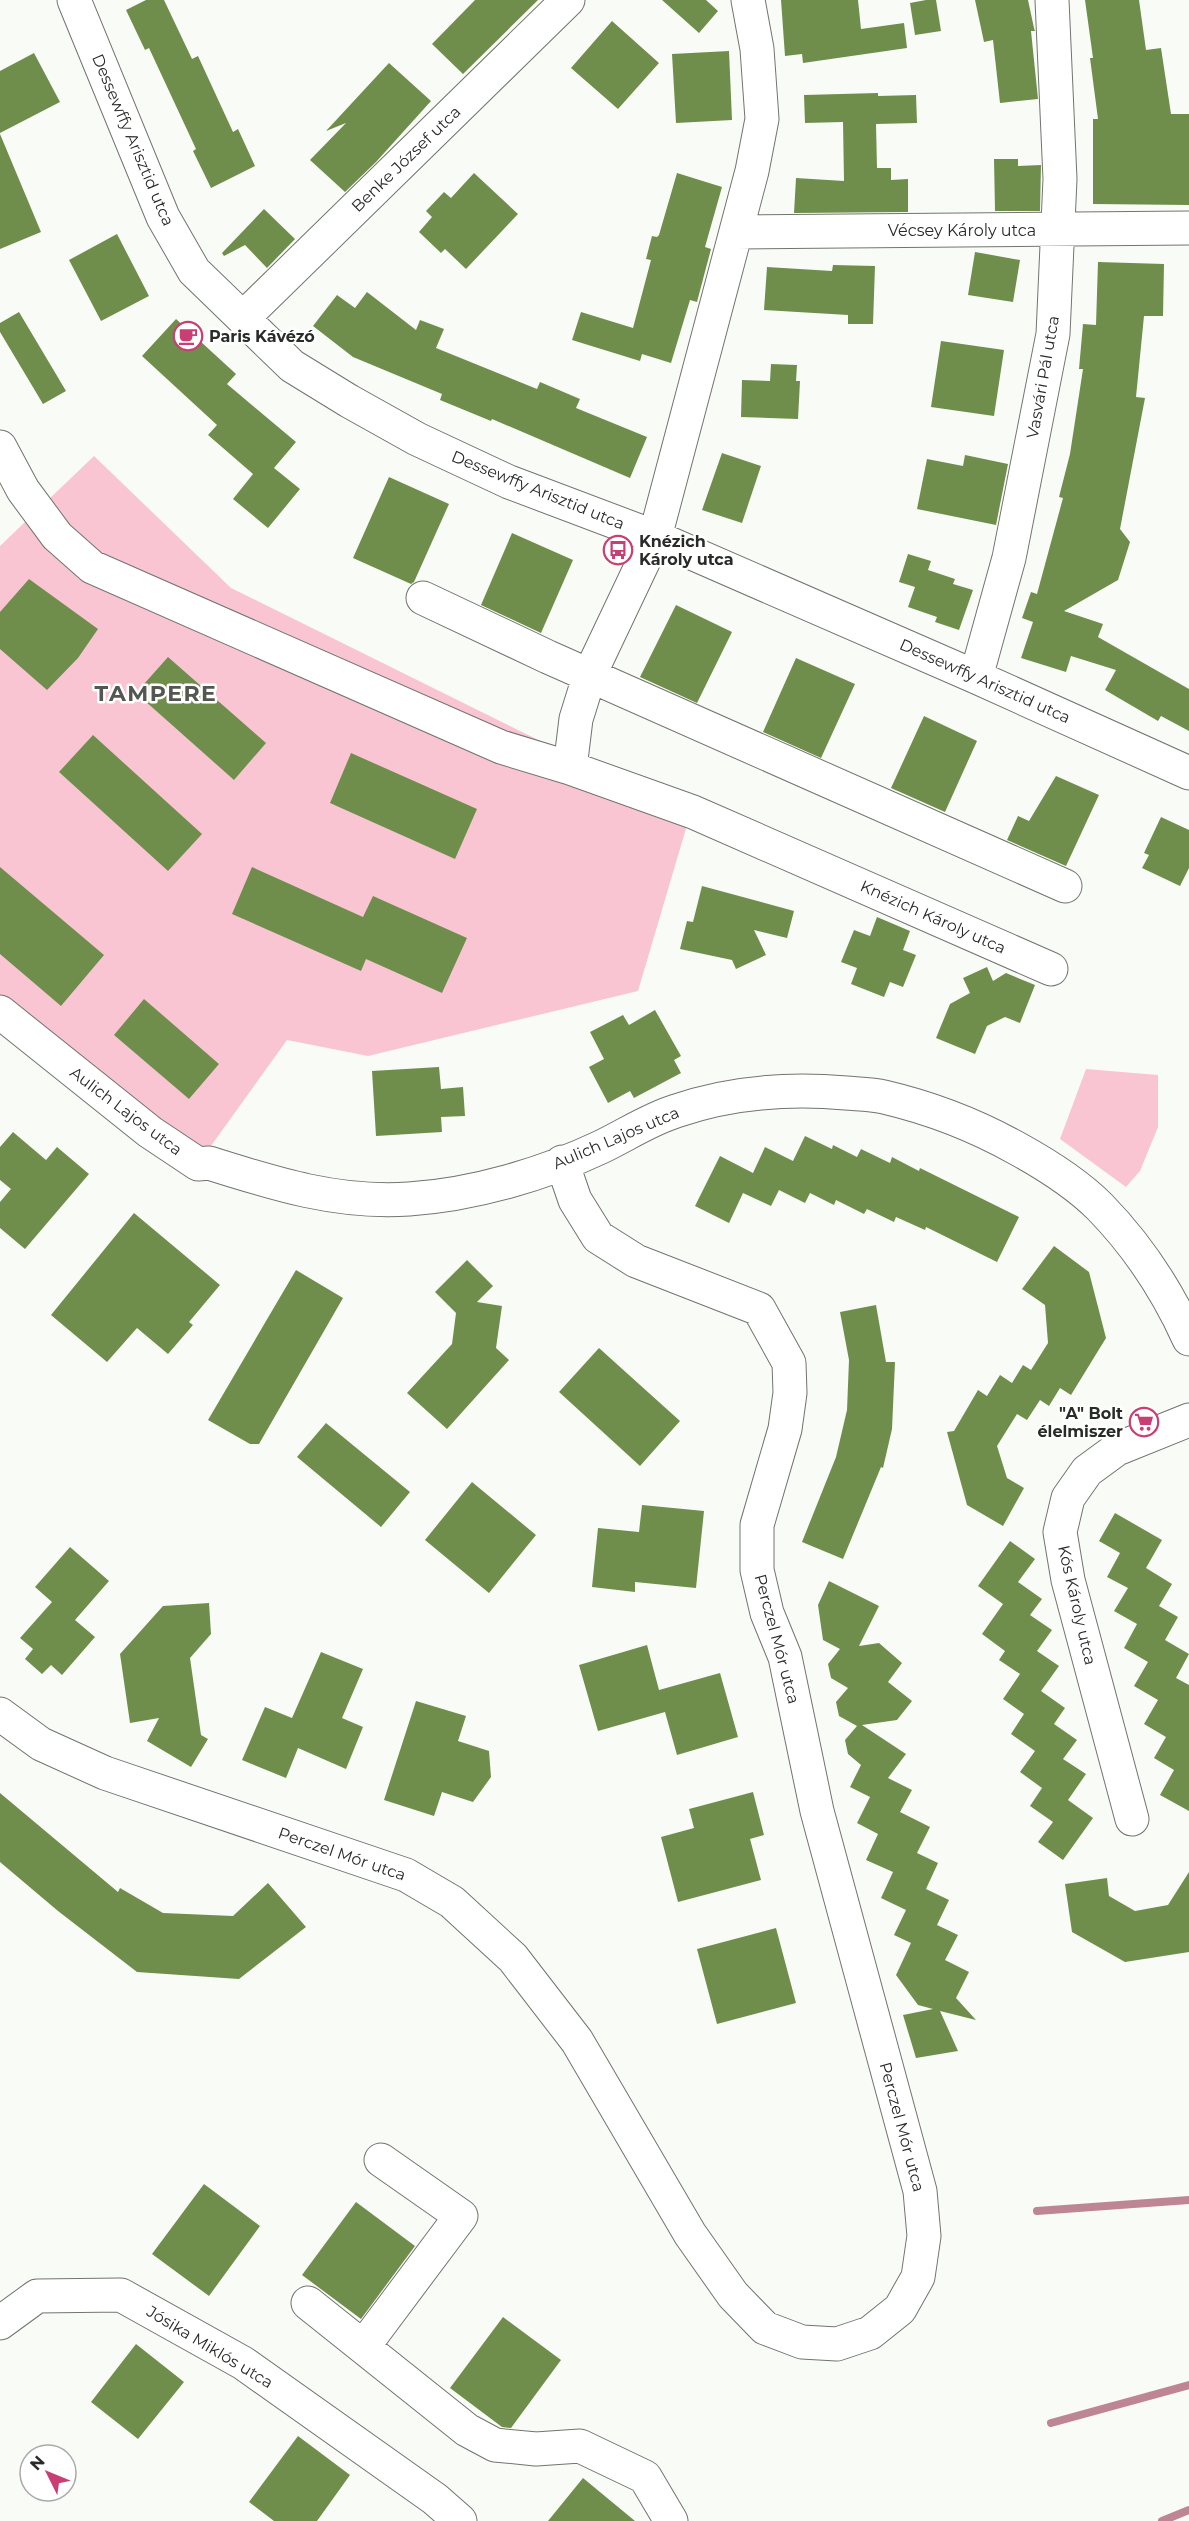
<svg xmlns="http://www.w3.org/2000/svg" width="1189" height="2521" font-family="Montserrat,sans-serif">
  <rect width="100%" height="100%" fill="#f9fcf6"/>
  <!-- green -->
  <path fill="#fac5d3" d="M94 456 231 588 690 815 638 991 368 1056 287 1040 198 1164 0 1009V546Z
    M1086 1069 1158 1075V1127L1140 1171 1126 1187 1060 1139Z"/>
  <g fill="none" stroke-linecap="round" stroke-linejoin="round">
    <!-- stream -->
    <path stroke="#be8695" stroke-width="8" d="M1037 2211 1189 2200
      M1051 2423 1189 2385
      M1162 2521 1189 2510"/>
  </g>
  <!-- building -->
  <path fill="#6f8e4c" d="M146 0H164L192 59 198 56 233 132 238 129 255 166 211 188 193 151 196 149 149 48 145 50 126 10Z
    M475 0H538L463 74 432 44Z
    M662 0H706L718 11 699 33Z
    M781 0H858L861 29 904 23 907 48 803 63 802 54 785 56Z
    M926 0H936L941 31 915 35 910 3Z
    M975 0H1028L1034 28 1035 31H1031L1038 99 1000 103 993 40 984 42Z
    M1085 0H1139L1146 50 1161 48 1171 114H1189V205L1093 204V119H1098L1090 58H1093Z
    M612 21 659 63 618 109 571 68Z
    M729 51 732 120 676 123 672 54Z
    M34 53 60 102 0 133V71Z
    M389 63 431 101 376 162 345 192 310 160 346 123 326 131Z
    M878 93V96L916 95 917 123 876 124 877 168H891V180L908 179V212L794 213 796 178 844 181 843 122 805 123 804 95Z
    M0 134 41 232 0 249Z
    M994 159H1018V166L1041 165 1040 211H995Z
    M474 173 518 214 466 269 445 249 441 253 419 232 432 217 426 211 444 192 451 198Z
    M677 173 722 187 705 247 711 249 697 302 690 300 671 363 642 354 640 361 572 340 581 312 633 328 651 260 646 259 652 236 657 237 659 235Z
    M264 209 295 239 267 268 245 245 224 256 222 253Z
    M117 234 149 296 101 321 69 260Z
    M975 252 1020 260 1013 302 968 295Z
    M1098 262 1164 264 1163 316H1144L1136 397 1145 398 1120 529 1130 542 1118 580 1064 611 1103 624 1098 637 1189 689V731L1161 716 1158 721 1105 690 1116 670 1071 656 1066 672 1021 658 1033 622 1022 618 1031 592 1037 594 1063 498 1059 497 1070 454 1083 369H1079L1083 324 1096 325Z
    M833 265 875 266 873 324H848V315L764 310 767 267 832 271Z
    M367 292 416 330 420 320 444 329 436 348 537 389 540 382 580 399 576 408 647 437 630 478 492 419 491 421 440 400 442 394 353 357 313 326 337 295 355 308Z
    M19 312 66 391 43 404 0 332V323Z
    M176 319 236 374 227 384 296 442 274 468 300 489 268 528 233 499 253 474 208 435 217 425 142 356Z
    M941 341 1004 350 994 416 931 407Z
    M771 364 797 365 796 381H800L798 419 741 417 742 380 770 381Z
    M722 453 761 466 742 523 702 510Z
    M965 455 1008 464 996 525 917 509 927 459 963 466Z
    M389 477 449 504 414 582 411 584 353 558Z
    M512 533 573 560 541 633 481 605Z
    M908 554 931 561 928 570 955 579 953 584 973 590 959 630 935 622 937 617 908 607 915 587 899 582Z
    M29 579 98 629 78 658 47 690 0 649V612Z
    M676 605 732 632 697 703 640 677Z
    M168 657 266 743 234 780 136 693Z
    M796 658 855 684 821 758 763 732Z
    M924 716 977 741 945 812 891 788Z
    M93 735 202 834 168 871 59 772Z
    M351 753 477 809 455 859 330 803Z
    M1056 776 1099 795 1066 866 1007 840 1018 816 1029 821Z
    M1161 817 1189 830V868L1180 886 1142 868 1149 855 1144 853Z
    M0 867 104 955 61 1006 0 954Z
    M252 867 363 917 373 896 467 938 442 993 366 959 361 971 232 914Z
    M702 886 794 911 787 938 754 930 766 955 736 969 732 960 680 949 687 921 693 922Z
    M877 917 910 931 903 950 916 955 903 987 890 982 884 997 851 984 857 968 841 962 854 930 870 936Z
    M987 967 993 981 1006 973 1035 985 1020 1023 1005 1017 987 1026 975 1054 936 1038 950 1004 970 993 963 978Z
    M144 999 219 1064 189 1099 114 1035Z
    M655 1010 681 1056 674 1060 681 1073 634 1098 630 1091 608 1103 589 1067 604 1059 590 1032 623 1015 629 1025Z
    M439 1067 441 1089 463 1087 465 1116 441 1117 442 1132 376 1136 372 1071Z
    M13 1132 46 1160 57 1147 89 1174 25 1249 0 1228V1202L11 1189 0 1180V1147Z
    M805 1136 832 1149 833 1145 857 1157 861 1149 890 1163 892 1157 919 1171 920 1168 1019 1217 997 1262 926 1227 925 1230 896 1217 894 1222 867 1209 864 1214 836 1200 834 1205 810 1193 805 1203 779 1190 771 1206 743 1193 729 1223 695 1206 720 1156 753 1173 765 1147 793 1161Z
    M134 1213 220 1285 189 1322 193 1325 168 1354 137 1328 107 1362 51 1315Z
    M1054 1246 1089 1272 1106 1338 1071 1395 1060 1388 1049 1406 1040 1400 1027 1420 1017 1414 997 1446 1007 1478 1024 1488 1003 1526 967 1505 947 1432 954 1431 978 1390 987 1396 1000 1375 1012 1383 1023 1365 1031 1370 1048 1343 1045 1305 1022 1289Z
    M467 1260 493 1286 477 1302 502 1306 496 1348 509 1360 447 1429 407 1393 452 1344 456 1313 435 1292Z
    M296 1270 343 1298 259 1444H250L208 1420Z
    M876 1305 886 1362H895L892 1429 883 1468 881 1467 843 1559 802 1542 836 1457 847 1410 849 1360 840 1312Z
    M599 1348 680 1421 640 1466 559 1392Z
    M326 1423 410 1492 381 1527 297 1457Z
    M472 1482 536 1535 489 1593 425 1540Z
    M642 1505 704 1511 696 1588 635 1582V1592L592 1587 598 1528 639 1532Z
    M1115 1513 1162 1540 1146 1568 1172 1584 1159 1606 1178 1617 1165 1640 1189 1654 1176 1678 1189 1685V1811L1160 1795 1174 1770 1154 1758 1166 1737 1144 1724 1158 1700 1134 1686 1148 1662 1124 1648 1137 1624 1114 1611 1128 1588 1107 1577 1120 1553 1099 1541Z
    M1010 1541 1035 1559 1018 1582 1042 1599 1030 1615 1052 1630 1037 1651 1059 1666 1041 1691 1065 1708 1054 1724 1077 1740 1063 1759 1086 1774 1068 1800 1093 1818 1063 1860 1038 1842 1053 1822 1030 1806 1042 1788 1020 1772 1035 1751 1011 1734 1024 1714 1003 1699 1020 1674 999 1660 1005 1651 982 1634 1003 1604 978 1586Z
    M70 1547 109 1581 75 1620 95 1637 62 1675 51 1665 42 1674 25 1659 33 1649 20 1638 52 1602 35 1587Z
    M829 1581 879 1606 859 1646 879 1643 902 1663 888 1682 912 1701 897 1720 862 1725 906 1754 888 1778 912 1790 900 1812 930 1827 917 1853 938 1863 926 1889 949 1900 937 1925 958 1935 945 1960 969 1972 956 1998 976 2020 940 2011 958 2051 916 2058 903 2015 933 2009 918 2005 896 1975 911 1943 894 1935 906 1910 881 1898 893 1872 866 1860 878 1834 857 1823 870 1797 850 1787 861 1765 848 1754 845 1740 857 1726 839 1716 836 1702 848 1688 831 1678 828 1664 840 1649 823 1640 818 1605Z
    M209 1603 211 1634 190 1658 201 1735 208 1739 191 1767 147 1741 159 1718 130 1723 120 1654 163 1606Z
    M647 1645 659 1690 720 1673 738 1737 677 1755 665 1712 598 1731 579 1665Z
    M321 1652 363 1669 342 1718 363 1727 346 1769 298 1748 286 1778 242 1760 265 1707 292 1718Z
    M416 1701 466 1716 458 1741 489 1751 491 1777 473 1802 442 1792 434 1816 384 1800Z
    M753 1792 764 1835 750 1839 761 1880 678 1902 661 1837 694 1828 689 1809Z
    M0 1793 118 1892 120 1888 163 1913 233 1916 268 1883 306 1927 239 1979 137 1972 58 1911 0 1862Z
    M1189 1872V1952L1125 1962 1072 1932 1065 1884 1107 1878 1109 1896 1135 1911 1168 1905Z
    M776 1928 796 2003 717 2024 697 1949Z
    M204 2184 260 2226 209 2296 152 2254Z
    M356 2202 415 2246 361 2319 302 2275Z
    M503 2317 561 2360 511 2428 502 2427 450 2388Z
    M136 2344 184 2382 138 2439 91 2402Z
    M298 2436 350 2475 317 2521H274L249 2502Z
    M583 2478 635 2521H548Z"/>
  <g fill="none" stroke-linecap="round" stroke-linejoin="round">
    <!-- minor casing -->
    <g stroke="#71746f" stroke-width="35">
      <path id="minor" d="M74 0 163 217 194 271 292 366 349 401 417 439 509 482 655 537 976 677 1189 773
        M748 0 757 49 762 119 752 171 655 537 590 674 576 719 570 768 693 812 1051 969
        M736 232 1189 228
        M243 318 568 0
        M0 447 23 490 57 536 92 567 501 747 570 768
        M423 598 548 657 1065 886
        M976 677 1009 558 1053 334 1060 179 1052 0
        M0 1012 150 1132 198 1164 209 1163C275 1184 339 1204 409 1199 473 1195 544 1174 601 1147 626 1135 650 1119 676 1111 731 1092 788 1088 846 1093 858 1094 872 1094 884 1097 931 1108 977 1126 1018 1149 1047 1165 1076 1183 1100 1207 1137 1245 1167 1290 1189 1339
        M0 1714 41 1744 105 1773 406 1875 452 1902 513 1958 577 2041 690 2234 733 2295 765 2328 802 2342 837 2344 870 2333 900 2309 918 2277 924 2236 920 2191 817 1811 785 1657 767 1613 757 1570V1525L785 1429 790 1393 789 1363 759 1309 636 1261 598 1237 575 1200 562 1162
        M1132 1819 1068 1580 1060 1532 1068 1498 1087 1471 1117 1449 1189 1420
        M308 2303 467 2430 495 2445 536 2449 580 2446 645 2477 671 2521
        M0 2323 37 2296 121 2295 243 2363 435 2499 460 2521
        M363 2347 461 2216 381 2160"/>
    </g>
    <!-- minor -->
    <use href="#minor" stroke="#fff" stroke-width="33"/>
  </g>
  <!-- icons -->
  <defs>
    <g id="cafe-ring" transform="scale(1.5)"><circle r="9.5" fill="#fff" stroke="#c93f75" stroke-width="1.5"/><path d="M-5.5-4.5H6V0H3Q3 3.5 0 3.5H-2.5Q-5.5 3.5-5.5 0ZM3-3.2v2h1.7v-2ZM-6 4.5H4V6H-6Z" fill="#c93f75"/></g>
    <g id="bus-ring" transform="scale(1.5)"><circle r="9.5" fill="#fff" stroke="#c93f75" stroke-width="1.5"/><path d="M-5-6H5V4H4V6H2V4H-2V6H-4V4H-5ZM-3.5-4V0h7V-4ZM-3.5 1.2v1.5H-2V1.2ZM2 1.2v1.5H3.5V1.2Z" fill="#c93f75"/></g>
    <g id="supermarket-ring" transform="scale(1.5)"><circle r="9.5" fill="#fff" stroke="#c93f75" stroke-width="1.5"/><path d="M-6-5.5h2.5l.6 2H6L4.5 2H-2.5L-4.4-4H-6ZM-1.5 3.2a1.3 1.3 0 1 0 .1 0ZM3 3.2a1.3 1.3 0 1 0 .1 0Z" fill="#c93f75"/></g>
  </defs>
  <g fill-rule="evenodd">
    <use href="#cafe-ring" x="188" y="336"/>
    <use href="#bus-ring" x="618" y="550"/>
    <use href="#supermarket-ring" x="1144" y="1422"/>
  </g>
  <g text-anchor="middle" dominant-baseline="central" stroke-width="5" stroke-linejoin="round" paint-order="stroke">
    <!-- street labels -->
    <g font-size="16" fill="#292b28" stroke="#fff">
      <text transform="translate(133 140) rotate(67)">Dessewffy Arisztid utca</text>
      <text transform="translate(406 159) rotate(-44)">Benke József utca</text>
      <text x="962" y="230">Vécsey Károly utca</text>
      <text transform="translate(1043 377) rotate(-80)">Vasvári Pál utca</text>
      <text transform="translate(538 490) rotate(22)">Dessewffy Arisztid utca</text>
      <text transform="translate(985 681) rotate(24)">Dessewffy Arisztid utca</text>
      <text transform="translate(933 917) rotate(24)">Knézich Károly utca</text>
      <text transform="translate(126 1111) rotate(37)">Aulich Lajos utca</text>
      <text transform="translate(616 1138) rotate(-23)">Aulich Lajos utca</text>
      <text transform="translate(1077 1605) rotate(77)">Kós Károly utca</text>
      <text transform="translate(777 1639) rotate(75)">Perczel Mór utca</text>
      <text transform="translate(342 1854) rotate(19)">Perczel Mór utca</text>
      <text transform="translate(902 2127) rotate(75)">Perczel Mór utca</text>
      <text transform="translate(210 2347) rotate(31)">Jósika Miklós utca</text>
    </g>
    <!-- poi labels -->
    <g font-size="16" font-weight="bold" fill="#292b28" stroke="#fff" text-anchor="start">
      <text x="209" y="336">Paris Kávézó</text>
      <text x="639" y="541">Knézich<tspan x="639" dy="18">Károly utca</tspan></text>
      <text x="1123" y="1413" text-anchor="end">"A" Bolt<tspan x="1123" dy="18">élelmiszer</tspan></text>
    </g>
    <!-- district labels -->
    <g font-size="22" font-weight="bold" letter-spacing="1.5" fill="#535651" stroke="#fff">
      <text x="156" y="693">TAMPERE</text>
    </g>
  </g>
  <!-- north arrow -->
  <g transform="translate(48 2473) rotate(313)"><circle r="28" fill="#ffffff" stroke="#a9aaa9" stroke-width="1.5"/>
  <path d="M0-4.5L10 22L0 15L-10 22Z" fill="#c93f75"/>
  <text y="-9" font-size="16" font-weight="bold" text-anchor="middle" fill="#292b28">N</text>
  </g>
</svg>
